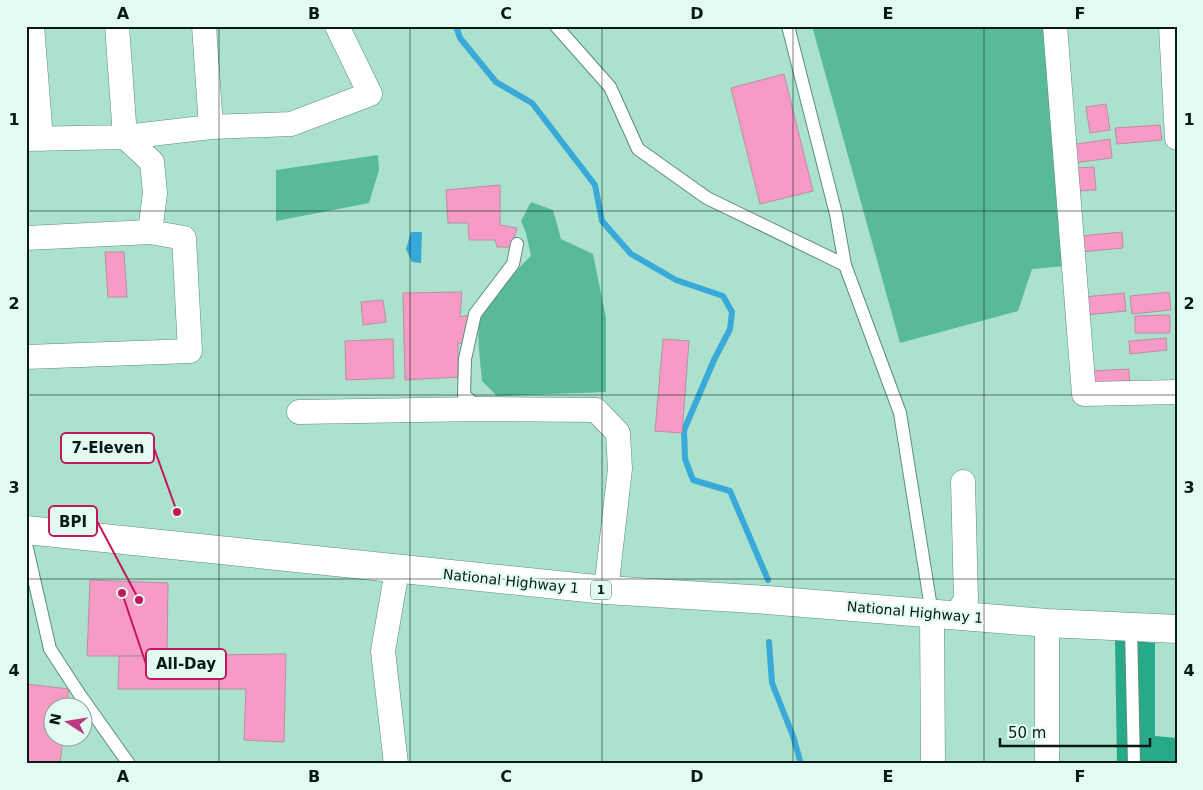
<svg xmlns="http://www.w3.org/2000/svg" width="1203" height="790" font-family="'DejaVu Sans',sans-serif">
  <rect width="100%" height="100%" fill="#ace1cd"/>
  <!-- green -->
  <path fill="#58ba9b" d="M812 26H1043L1065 266 1032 269 1018 311 900 343Z
    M378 155 379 170 369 203 276 221V170Z
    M531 202 553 210 561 239 593 254 606 318V392L497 396 482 381C481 365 477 343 479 327 482 305 515 271 531 256L526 233 521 221Z"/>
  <!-- forest -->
  <path fill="#28a987" d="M1115 639 1155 643V736L1177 738V764H1117Z"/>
  <!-- water -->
  <path fill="#38a9d8" d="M411 232H422L421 263 412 262 406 249Z"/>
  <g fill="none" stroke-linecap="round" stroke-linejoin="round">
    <!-- stream -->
    <path stroke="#38a9d8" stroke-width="6" d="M456 26 460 38 496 82 532 103 595 185 602 221 631 254 676 280 723 296 732 312 730 329 714 360 684 430 685 459 693 480 730 491 768 580
      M769 642 772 683 793 736 801 764"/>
  </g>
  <!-- building -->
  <path fill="#f69bc6" stroke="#bb8ea3" d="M784 74 813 191 760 204 731 88Z
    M1106 104 1110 130 1090 133 1086 107Z
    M1160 125 1162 140 1117 144 1115 128Z
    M1110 139 1112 158 1073 163 1071 145Z
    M1094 167 1096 190 1079 191 1078 168Z
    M500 185V225L517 228 512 247H497L495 240H469L468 223H448L446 190Z
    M1122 232 1123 248 1081 252 1080 236Z
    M105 252H124L127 297H108Z
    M462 292 460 317 470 315 464 344 458 343V377L405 380 403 293Z
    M1169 292 1171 310 1132 314 1130 296Z
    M1124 293 1126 311 1085 315 1084 297Z
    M383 300 386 322 363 325 361 302Z
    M1170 315V333H1135V316Z
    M1166 338 1167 350 1130 354 1129 341Z
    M393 339 394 378 346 380 345 341Z
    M663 339 689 341 682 433 655 431Z
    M1129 369 1130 388 1094 390 1093 371Z
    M90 580 168 583 167 656H87Z
    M286 654 284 742 244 740 246 689H118L119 656Z
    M26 684 69 689 66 708H52V738H63L60 764H26Z"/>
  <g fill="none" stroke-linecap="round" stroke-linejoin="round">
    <!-- service casing -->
    <g stroke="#5b8d7c" stroke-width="14">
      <path id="service" d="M556 26 610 87 638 149 707 198 845 265
        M788 26 836 214 845 265 900 413 932 614
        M478 407 464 395 465 359 475 314 513 264 517 244
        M26 544 50 649 80 695 129 764
        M1131 627 1134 764"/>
    </g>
    <!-- minor casing -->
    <g stroke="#5b8d7c" stroke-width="25">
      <path id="minor" d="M32 26 41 139
        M117 26 125 137 152 162 155 193 150 232
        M204 26 211 127
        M1055 26 1084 394 1177 392
        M1171 26 1177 138
        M26 139 125 137 211 127 291 124 370 94 337 26
        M26 238 150 232 184 238 190 351 26 357
        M299 412 480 409 596 410 618 433 620 469 606 590
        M932 614 933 764
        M955 616 966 600 963 482
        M1047 623V764
        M396 764 383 651 397 570"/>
    </g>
    <!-- trunk casing -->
    <g stroke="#5b8d7c" stroke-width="29">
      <path id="trunk" d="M26 530 606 590 767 600 1047 623 1177 629"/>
    </g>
    <!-- service -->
    <use href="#service" stroke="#fff" stroke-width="12"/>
    <!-- minor -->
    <use href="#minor" stroke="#fff" stroke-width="24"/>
    <!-- trunk -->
    <use href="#trunk" stroke="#fff" stroke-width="28"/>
  </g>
  <!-- grid -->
  <path fill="none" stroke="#061b14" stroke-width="1" stroke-opacity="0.55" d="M219 26V764M410 26V764M602 26V764M793 26V764M984 26V764M26 211H1177M26 395H1177M26 579H1177"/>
  <g text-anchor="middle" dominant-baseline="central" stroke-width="4.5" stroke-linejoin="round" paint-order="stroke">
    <!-- shield labels -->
    <rect fill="#e1fbf1" stroke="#485e56" stroke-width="1" x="591" y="580.5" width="20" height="19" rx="4"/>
    <g font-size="12" font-weight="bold" fill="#061b14">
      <text x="601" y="590">1</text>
    </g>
    <!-- street labels -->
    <g font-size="14" fill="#061b14" stroke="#e1fbf1">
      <text transform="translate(511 581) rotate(6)">National Highway 1</text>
      <text transform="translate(915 612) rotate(5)">National Highway 1</text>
    </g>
  </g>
  <!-- callouts -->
  <path fill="none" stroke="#c2185b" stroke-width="2" d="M177 512L154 448M139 600L97 521M122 593L146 664"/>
  <g fill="#c2185b" stroke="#e1fbf1" stroke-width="2">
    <circle cx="177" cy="512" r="5"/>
    <circle cx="139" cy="600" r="5"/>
    <circle cx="122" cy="593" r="5"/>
  </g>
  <g fill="#e1fbf1" stroke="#c2185b" stroke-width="2">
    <rect x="61" y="433" width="93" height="30" rx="5"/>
    <rect x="49" y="506" width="48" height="30" rx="5"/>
    <rect x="146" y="649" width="80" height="30" rx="5"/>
  </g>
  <g font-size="15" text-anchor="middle" font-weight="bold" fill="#061b14">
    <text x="108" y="453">7-Eleven</text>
    <text x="73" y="527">BPI</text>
    <text x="186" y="669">All-Day</text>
  </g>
  <!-- border -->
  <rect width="1203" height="790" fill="none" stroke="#e1fbf1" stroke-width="55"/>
  <!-- north arrow -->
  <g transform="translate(68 722) rotate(282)"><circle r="24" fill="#e1fbf1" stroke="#89a199"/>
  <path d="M0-4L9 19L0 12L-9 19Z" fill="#bb3a82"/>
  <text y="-8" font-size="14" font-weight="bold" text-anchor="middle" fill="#061b14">N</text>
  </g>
  <!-- scale -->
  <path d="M1000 738v8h150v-8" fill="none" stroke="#061b14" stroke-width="2.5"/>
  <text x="1008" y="738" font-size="15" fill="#061b14" stroke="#e1fbf1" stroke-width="4" paint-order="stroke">50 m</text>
  <rect x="28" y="28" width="1148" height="734" fill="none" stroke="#061b14" stroke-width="2"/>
  <g font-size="16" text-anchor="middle" font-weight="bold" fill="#061b14">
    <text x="123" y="19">A</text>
    <text x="314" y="19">B</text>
    <text x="506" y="19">C</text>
    <text x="697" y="19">D</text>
    <text x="888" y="19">E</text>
    <text x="1080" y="19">F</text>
    <text x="14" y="125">1</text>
    <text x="1189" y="125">1</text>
    <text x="14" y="309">2</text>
    <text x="1189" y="309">2</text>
    <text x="14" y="493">3</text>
    <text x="1189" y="493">3</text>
    <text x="14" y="676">4</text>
    <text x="1189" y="676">4</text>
    <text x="123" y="782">A</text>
    <text x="314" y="782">B</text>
    <text x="506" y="782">C</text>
    <text x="697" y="782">D</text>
    <text x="888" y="782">E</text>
    <text x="1080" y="782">F</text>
  </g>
</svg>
